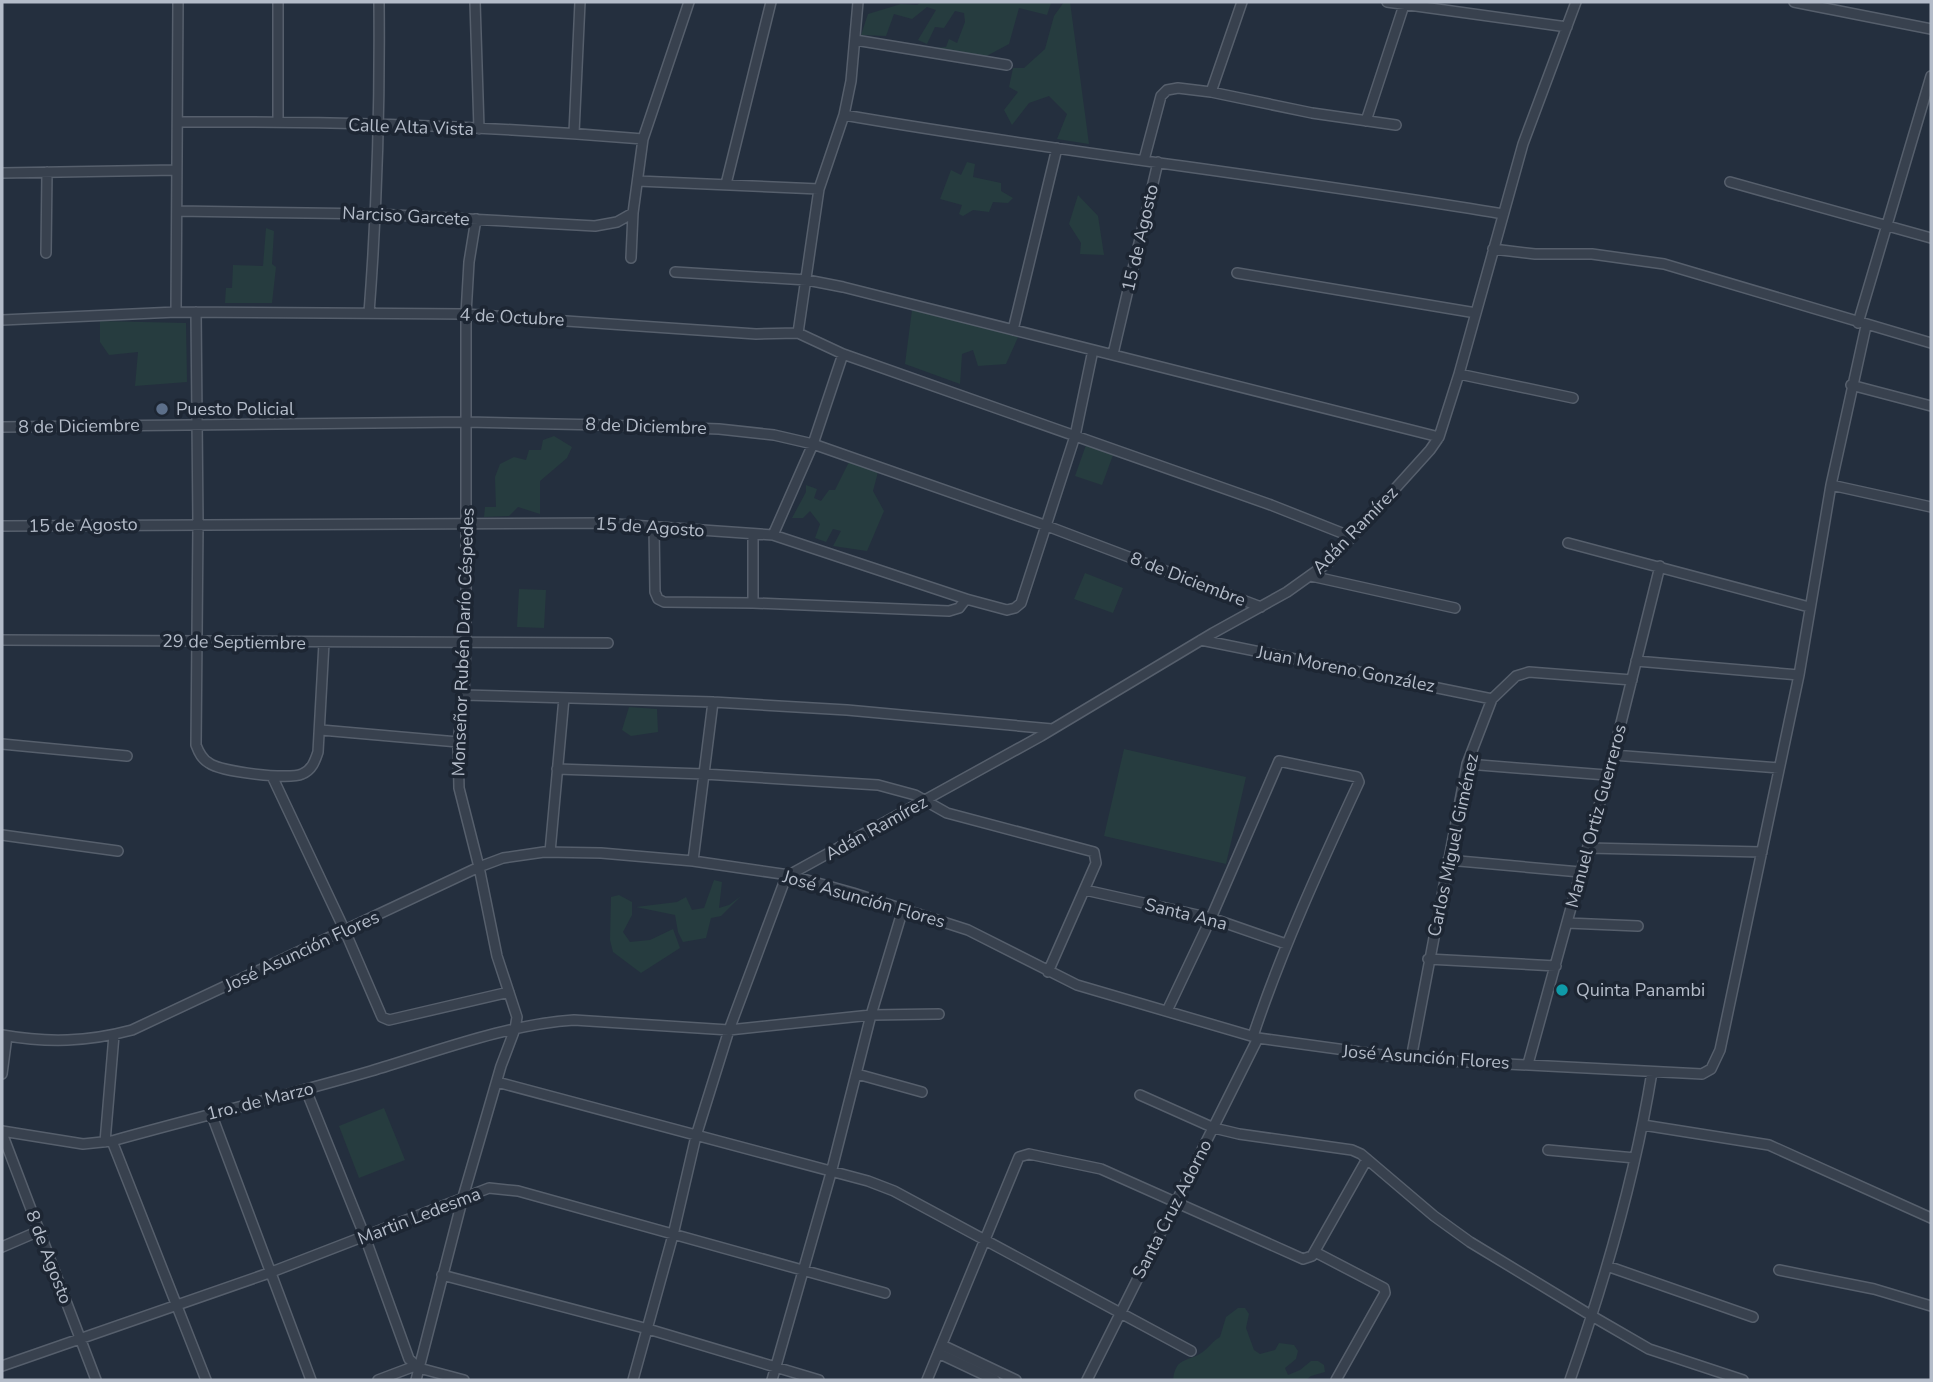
<svg xmlns="http://www.w3.org/2000/svg" width="1933" height="1382" font-family="'Nunito Sans',sans-serif">
  <rect width="100%" height="100%" fill="#242f3e"/>
  <!-- green -->
  <path fill="#263c3f" d="M922 2H1046L1051 3 1047 15 1019 8 1009 44 981 59 919 49 946 47 949 39 957 43 965 22 964 13 955 11 944 28 935 27 927 44 918 40 936 10 927 7 912 19 894 14 886 36 861 35 868 14 901 4 917 5Z
    M1064 2H1070L1089 144 1057 139 1067 114 1049 96 1029 103 1012 125 1004 110 1018 92 1009 87 1013 68H1024L1045 49 1054 16Z
    M967 162 975 164 973 177 1001 183V191L1013 198 1008 203 993 202 989 212 973 210 963 216 959 214 962 205 940 199 951 170 961 175Z
    M1078 195 1098 216 1104 255 1080 254 1081 243 1069 224Z
    M266 228 274 231 272 264 276 267 272 303H225L226 288H232L233 265 263 266Z
    M912 310 1019 335 1006 364 978 366 973 350 962 354 960 384 905 364Z
    M100 321 186 323 187 382 135 386 138 352 109 355 100 342Z
    M554 436 572 447 567 458 540 481V514L518 507 509 516 484 517 485 507H496L495 477 500 464 514 457 526 460 529 450H541L543 440Z
    M1086 445 1113 455 1102 485 1075 476Z
    M850 460 878 472 873 491 884 511 867 551 833 546 841 531 833 529 826 542 815 538 820 524 810 511 803 518H792L806 492V485L817 489 814 498 821 501 829 490H835Z
    M1085 573 1123 588 1113 613 1074 599Z
    M519 589 546 590 544 628 517 627Z
    M629 707 657 709 658 732 631 736 622 730Z
    M1124 749 1246 777 1226 864 1104 836Z
    M714 880 722 882 719 908 729 905 741 896 721 916 711 918 706 938 683 942 678 932 675 915 636 907 677 902 686 897 692 910 704 908Z
    M619 895 632 902V915L623 932 630 942 650 940 673 929 680 948 641 973 613 952 610 940 611 897Z
    M384 1108 405 1160 359 1178 339 1126Z
    M1238 1308H1245L1249 1314 1246 1328 1254 1350 1260 1354 1275 1350 1279 1343 1294 1345 1298 1351 1296 1359 1285 1368 1288 1375 1300 1370 1311 1361H1318L1324 1365 1325 1372 1311 1376 1306 1380H1173C1176 1355 1189 1363 1204 1351 1210 1346 1212 1342 1220 1337L1226 1317Z"/>
  <g fill="none" stroke-linecap="round" stroke-linejoin="round">
    <!-- minor casing -->
    <g stroke="#565f6c" stroke-width="12">
      <path id="minor" d="M278 2V121
        M475 2 479 129
        M1387 2 1567 27
        M1794 2 1931 29
        M855 40 1007 65
        M1211 92 1242 2
        M844 115C1063 153 1284 177 1503 214
        M1366 121 1405 2
        M178 122C333 121 489 126 643 139
        M574 133 580 2
        M1144 160 1161 96 1167 90 1178 88 1211 92 1312 113 1396 125
        M2 173 176 170
        M638 181 819 189
        M1730 182 1931 238
        M726 184 771 2
        M177 211 377 214 595 226 617 222 633 213
        M1493 249 1535 254H1592L1664 264 1931 343
        M46 253 47 172
        M631 258 633 213 643 139 689 2
        M675 272 807 280 843 287 1439 437
        M1237 273 1476 313
        M176 312 178 2
        M196 312 198 524 196 745C199 753 202 759 209 763 221 772 289 780 302 774 312 770 315 761 318 752L324 643
        M369 313C377 209 380 106 379 2
        M2 320 176 312 466 314 756 334 798 333 843 354 1271 505 1352 537
        M1858 323 1931 76
        M1013 330 1057 148
        M798 333 819 189 844 115 851 81 858 2
        M1113 354 1158 162
        M1459 374 1573 398
        M1851 385 1931 406
        M2 427 467 422 603 425 719 429 774 435 813 444 1047 526 1261 607
        M1831 485 1931 507
        M2 526 602 523 773 535 966 599 1007 610 1015 608 1021 603 1075 436 1093 350
        M654 527 655 592 658 599 664 602 753 603 949 611 959 608 966 599
        M773 535 813 444 843 354
        M1568 543 1809 607
        M1311 576 1455 608
        M753 603V534
        M2 640 608 643
        M1201 640 1492 699
        M1636 661 1799 675
        M464 695 713 702 847 710 1052 729
        M321 730 458 742
        M2 744 127 756
        M1613 755 1779 768
        M1467 764 1606 775
        M557 769 704 774 878 785 915 795 947 813 1094 852 1096 863 1048 972
        M272 776 345 931 382 1017 389 1020 509 992
        M2 835 118 851
        M1588 848 1762 852
        M550 852 564 698
        M1448 860 1580 872
        M693 861 713 702
        M1085 890 1211 918 1286 944
        M1567 923 1638 926
        M1428 959 1556 966
        M1167 1011 1211 918 1279 761 1357 777 1359 782C1320 866 1282 949 1253 1036
        M2 1035C48 1043 87 1042 132 1030L479 867 503 858 544 852 601 853 693 861 789 875 853 893 968 930 1077 985 1258 1038 1411 1059 1702 1074 1711 1069 1720 1050 1799 675 1831 485 1866 326
        M1411 1059 1467 764 1492 699 1516 676 1529 672 1632 680
        M1528 1064 1613 755 1660 566
        M2 1074 7 1036
        M857 1074 922 1092
        M497 1082 868 1181 894 1191 1191 1351
        M306 1090 365 1237 409 1359 419 1368 464 1380
        M1140 1095 1214 1128 1239 1134 1352 1150 1361 1154 1434 1216 1470 1242 1592 1316 1649 1349 1743 1380
        M211 1113 311 1380
        M1643 1125 1769 1145 1931 1218
        M2 1131 83 1144 112 1141C198 1117 285 1096 371 1071 435 1052 508 1024 574 1020L729 1030 871 1015 939 1014
        M2 1133 96 1380
        M112 1141 206 1380
        M105 1142 114 1035
        M1548 1150 1635 1158
        M2 1247 39 1231
        M1315 1252 1384 1288 1385 1293 1336 1380
        M1607 1266 1753 1317
        M1779 1270 1874 1289 1931 1306
        M442 1275 648 1329 819 1380
        M942 1345 1016 1380
        M938 1353 995 1380
        M2 1366 269 1273 489 1188 518 1191 885 1293
        M378 1380 415 1366
        M416 1380 463 1197 501 1066 515 1029 517 1017 497 956 479 867 459 788 458 742 464 695 466 642V314L469 262 476 219
        M633 1380 673 1235 696 1136 729 1030 783 885 789 875 1041 736 1213 633 1287 592 1329 562 1430 450 1439 437 1459 374 1523 144 1576 2
        M772 1380 831 1173 871 1015 903 909
        M927 1380 1019 1157 1029 1154 1101 1169 1303 1259 1312 1256 1367 1159
        M1087 1380 1258 1038
        M1570 1380C1605 1280 1635 1177 1652 1072"/>
    </g>
    <!-- minor -->
    <use href="#minor" stroke="#38414e" stroke-width="9"/>
  </g>
  <!-- markers -->
  <circle fill="#5c6f8a" stroke="#1d2633" stroke-width="2.5" cx="162" cy="409" r="7"/>
  <circle fill="#0f9aa8" stroke="#1d2633" stroke-width="2.5" cx="1562" cy="990" r="7"/>
  <g text-anchor="middle" dominant-baseline="central" stroke-width="7" stroke-linejoin="round" paint-order="stroke">
    <!-- street labels -->
    <g font-size="18" fill="#b4bcc9" stroke="#1d2633">
      <text transform="translate(411 127) rotate(2)">Calle Alta Vista</text>
      <text transform="translate(406 216) rotate(3)">Narciso Garcete</text>
      <text transform="translate(1140 238) rotate(-77)">15 de Agosto</text>
      <text transform="translate(512 317) rotate(3)">4 de Octubre</text>
      <text transform="translate(79 426) rotate(-1)">8 de Diciembre</text>
      <text transform="translate(646 426) rotate(2)">8 de Diciembre</text>
      <text transform="translate(83 525) rotate(-1)">15 de Agosto</text>
      <text transform="translate(650 527) rotate(4)">15 de Agosto</text>
      <text transform="translate(1355 530) rotate(-46)">Adán Ramírez</text>
      <text transform="translate(1188 579) rotate(21)">8 de Diciembre</text>
      <text transform="translate(234 642) rotate(1)">29 de Septiembre</text>
      <text transform="translate(463 642) rotate(-88)">Monseñor Rubén Darío Céspedes</text>
      <text transform="translate(1346 669) rotate(11)">Juan Moreno González</text>
      <text transform="translate(1596 816) rotate(-75)">Manuel Ortiz Guerreros</text>
      <text transform="translate(876 828) rotate(-29)">Adán Ramírez</text>
      <text transform="translate(1453 845) rotate(-78)">Carlos Miguel Giménez</text>
      <text transform="translate(864 899) rotate(16)">José Asunción Flores</text>
      <text transform="translate(1186 914) rotate(14)">Santa Ana</text>
      <text transform="translate(302 951) rotate(-25)">José Asunción Flores</text>
      <text transform="translate(1426 1057) rotate(4)">José Asunción Flores</text>
      <text transform="translate(260 1101) rotate(-14)">1ro. de Marzo</text>
      <text transform="translate(1172 1209) rotate(-63)">Santa Cruz Adorno</text>
      <text transform="translate(419 1216) rotate(-21)">Martin Ledesma</text>
      <text transform="translate(49 1257) rotate(69)">8 de Agosto</text>
    </g>
    <!-- poi labels -->
    <g font-size="18" fill="#b4bcc9" stroke="#1d2633" text-anchor="start">
      <text x="176" y="409">Puesto Policial</text>
      <text x="1576" y="990">Quinta Panambi</text>
    </g>
  </g>
  <!-- border -->
  <rect width="1933" height="1382" fill="none" stroke="#b4bcc9" stroke-width="7"/>
</svg>
